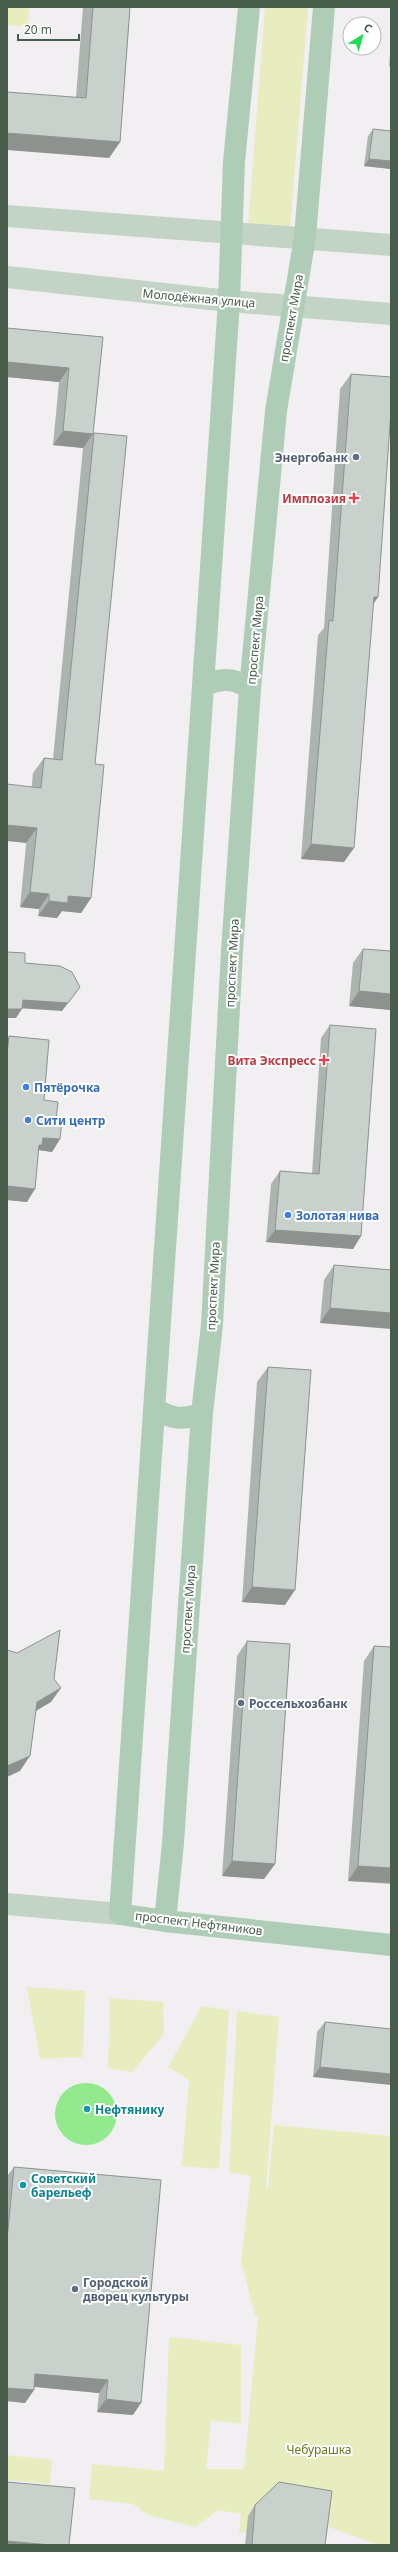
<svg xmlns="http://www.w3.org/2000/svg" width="398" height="2552" font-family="'Noto Sans',sans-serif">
  <rect width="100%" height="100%" fill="#f1eff1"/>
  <!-- green -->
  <path fill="#e8edbf" d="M7 7H29L28 27 7 25Z
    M265 7H308L290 229 248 225Z
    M27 1987 85 1991 83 2057 40 2059Z
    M110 1998 163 2002 164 2034 132 2072 108 2068Z
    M202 2006 229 2010 219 2169 182 2166 189 2080 168 2067Z
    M237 2011 279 2017 266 2187 268 2188 274 2125 391 2136V2545H379L326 2526 239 2533 241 2514 218 2510 196 2527 148 2515 133 2504 89 2499 92 2464 164 2471 169 2337 241 2345V2424L211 2420 206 2469H244L258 2316 255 2315 241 2261 251 2176 229 2172Z
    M7 2455 52 2460 50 2484 7 2480Z"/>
  <!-- water -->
  <path fill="#93e98d" d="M55 2114a31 31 0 1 1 62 0a31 31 0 1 1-62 0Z"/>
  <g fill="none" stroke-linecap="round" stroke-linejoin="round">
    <!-- minor -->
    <path stroke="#c3d3c6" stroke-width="22" d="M7 216 391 245
      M7 277 229 301 391 314
      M7 1904 120 1914"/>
    <!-- major -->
    <path stroke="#afcdb6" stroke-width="22" d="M249 7 234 162 229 301 120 1914 165 1921 391 1945
      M203 686C220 678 234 677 250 689
      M154 1408C171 1419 183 1421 202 1413
      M165 1921 173 1843 202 1413 212 1325 232 951 250 689 276 411 305 237 324 7"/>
  </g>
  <!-- wall -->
  <path fill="#adb4af" d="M83 7H130L120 142 109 158 76 97Z
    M391 42V66H389Z
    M373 129 391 131V169L364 166 368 136Z
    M7 328 103 337 93 434 94 433 95 764 91 898 81 913 62 911 57 918 38 916 39 909 20 907 33 773 44 758 53 759 83 448 53 445 59 382 7 377Z
    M351 374 378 597 373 604 344 862 301 859 318 635 324 628 340 389Z
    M363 949 391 951V1010L349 1006 353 963Z
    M330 1025 361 1236 353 1249 266 1242 271 1184 280 1171 312 1174 321 1038Z
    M9 1036 44 1100 56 1120 60 1139 52 1152 39 1150 27 1202 7 1200V1039Z
    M334 1265 391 1270 320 1323 324 1280Z
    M268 1367 285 1605 242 1602 257 1382Z
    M247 1641 275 1864 264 1879 222 1876 237 1656Z
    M374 1646 391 1884 348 1881 364 1661Z
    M325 2022 391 2029 313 2077 317 2032Z
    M14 2167 133 2415 97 2412 99 2393 34 2387V2390L25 2403 7 2401V2176Z
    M255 2505 325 2545H245L248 2516Z"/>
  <!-- shaded-wall -->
  <path fill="#8d928f" d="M7 133 120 142 109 158 7 150Z
    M369 159 391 161V169L364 166Z
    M7 362 69 368 59 382 7 377Z
    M63 431 93 434 83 448 53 445Z
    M374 597H378L368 612Z
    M7 825 37 828 26 843 7 841Z
    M311 844 354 848 344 862 301 859Z
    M30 892 49 894 39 909 20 907Z
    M68 896 91 898 81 913 62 911 57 918 38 916 49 901Z
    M80 987 62 1011 17 1008 23 1000Z
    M359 991 391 994V1010L349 1006Z
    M7 1009H22L16 1018H7Z
    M43 1138 60 1139 52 1152 38 1150 33 1158Z
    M7 1186 35 1189 27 1202 7 1200Z
    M275 1230 361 1236 353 1249 266 1242Z
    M330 1308 391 1313V1329L320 1323Z
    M252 1587 295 1590 285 1605 242 1602Z
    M61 1688 51 1702 26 1717 37 1702Z
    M30 1756 20 1771 7 1777V1766Z
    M232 1861 275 1864 264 1879 222 1876Z
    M358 1866 391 1868V1883L348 1881Z
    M320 2067 391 2074V2085L313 2077Z
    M35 2374 108 2380 99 2393 26 2386Z
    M7 2388 34 2390 25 2403 7 2401Z
    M106 2399 141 2403 133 2415 97 2412Z
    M7 2541 51 2545H7Z"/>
  <!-- building -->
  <path fill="#c9d1cc" stroke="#8d928f" d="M93 7H130L120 142 7 133V92L86 98Z
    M373 129 391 131V161L369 159Z
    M7 328 103 337 93 434 63 431 69 368 7 362Z
    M351 374 391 377V410L378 597H374L354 848 311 844 329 620 333 621Z
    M94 433 127 436 95 764 104 765 91 898 68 896V903L49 901V894L30 892 37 828 7 825V784L41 788 44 758 62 760Z
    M363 949 391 951V994L359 991Z
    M7 952 25 953V963L60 966 72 972 80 987 68 1003 23 1000 22 1009H7Z
    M330 1025 376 1029 361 1236 275 1230 280 1171 319 1174Z
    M9 1036 49 1040 44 1100 58 1102 56 1120H62L60 1139 43 1138 42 1145H39L35 1189 7 1186V1054Z
    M334 1265 391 1270V1313L330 1308Z
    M268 1367 311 1370 295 1590 252 1587Z
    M60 1630 54 1679 61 1688 37 1702 30 1756 7 1766V1650L17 1653Z
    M247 1641 290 1644 275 1864 232 1861Z
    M374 1646 391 1647V1868L358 1866Z
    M325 2022 391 2029V2074L320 2067Z
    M14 2167 161 2180 141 2403 106 2399 108 2380 35 2374 34 2390 7 2388V2240Z
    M7 2482 75 2488 69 2545H51L7 2541Z
    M279 2482 332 2491 325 2545H252L255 2505Z"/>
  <!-- markers -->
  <g fill="#5c6f8a" stroke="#fff" stroke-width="1.5">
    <circle cx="356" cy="457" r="4"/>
    <circle cx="241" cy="1703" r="4"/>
    <circle cx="75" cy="2289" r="4"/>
  </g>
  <g fill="#e0444e" stroke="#fff" stroke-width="1.5">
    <path d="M352 492h4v4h4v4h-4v4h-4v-4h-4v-4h4z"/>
    <path d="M322 1054h4v4h4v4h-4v4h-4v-4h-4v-4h4z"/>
  </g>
  <g fill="#3f7fe0" stroke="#fff" stroke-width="1.5">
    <circle cx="26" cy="1087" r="4"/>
    <circle cx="28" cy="1120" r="4"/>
    <circle cx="288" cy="1215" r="4"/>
  </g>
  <g fill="#0f9aa8" stroke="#fff" stroke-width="1.5">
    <circle cx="87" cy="2109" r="4"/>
    <circle cx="23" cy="2185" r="4"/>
  </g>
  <g text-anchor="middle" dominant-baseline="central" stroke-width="4" stroke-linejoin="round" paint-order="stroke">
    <!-- street labels -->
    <g font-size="12" fill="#475c4b" stroke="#fff">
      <text transform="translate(199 298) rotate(5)">Молодёжная улица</text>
      <text transform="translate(291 318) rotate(-80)">проспект Мира</text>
      <text transform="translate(255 640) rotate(-85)">проспект Мира</text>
      <text transform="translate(232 963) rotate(-87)">проспект Мира</text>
      <text transform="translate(213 1286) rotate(-87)">проспект Мира</text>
      <text transform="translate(188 1609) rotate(-86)">проспект Мира</text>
      <text transform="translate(199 1923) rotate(7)">проспект Нефтяников</text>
    </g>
    <!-- service labels -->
    <g font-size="12" font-weight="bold" fill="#4e5e75" stroke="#fff" text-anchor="start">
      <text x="348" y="457" text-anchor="end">Энергобанк</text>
      <text x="249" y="1703">Россельхозбанк</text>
      <text x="83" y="2282">Городской<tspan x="83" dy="14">дворец культуры</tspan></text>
    </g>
    <!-- health labels -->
    <g font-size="12" font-weight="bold" fill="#be3a42" stroke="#fff" text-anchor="end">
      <text x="346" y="498">Имплозия</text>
      <text x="316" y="1060">Вита Экспресс</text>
    </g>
    <!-- shop labels -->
    <g font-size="12" font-weight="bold" fill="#366cbe" stroke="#fff" text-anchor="start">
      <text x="34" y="1087">Пятёрочка</text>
      <text x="36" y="1120">Сити центр</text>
      <text x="296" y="1215">Золотая нива</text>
    </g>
    <!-- culture labels -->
    <g font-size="12" font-weight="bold" fill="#0d838f" stroke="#fff" text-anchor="start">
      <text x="95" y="2109">Нефтянику</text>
      <text x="31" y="2178">Советский<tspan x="31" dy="14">барельеф</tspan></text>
    </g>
    <!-- park labels -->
    <g font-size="12" fill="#667b1a" stroke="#fff">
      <text x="319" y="2449">Чебурашка</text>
    </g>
  </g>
  <!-- border -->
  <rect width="398" height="2552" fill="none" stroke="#475c4b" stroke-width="16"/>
  <!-- north arrow -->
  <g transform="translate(362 36) rotate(37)"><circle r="19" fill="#ffffff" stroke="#b5beb7"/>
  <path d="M0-3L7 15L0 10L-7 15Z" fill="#1fdb55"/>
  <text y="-6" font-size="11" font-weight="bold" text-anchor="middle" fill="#475c4b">С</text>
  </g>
  <!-- scale -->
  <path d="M18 34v6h61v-6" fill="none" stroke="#475c4b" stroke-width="2"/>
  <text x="24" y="34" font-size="12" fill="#475c4b" stroke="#ffffff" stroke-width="3" paint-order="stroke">20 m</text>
</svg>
